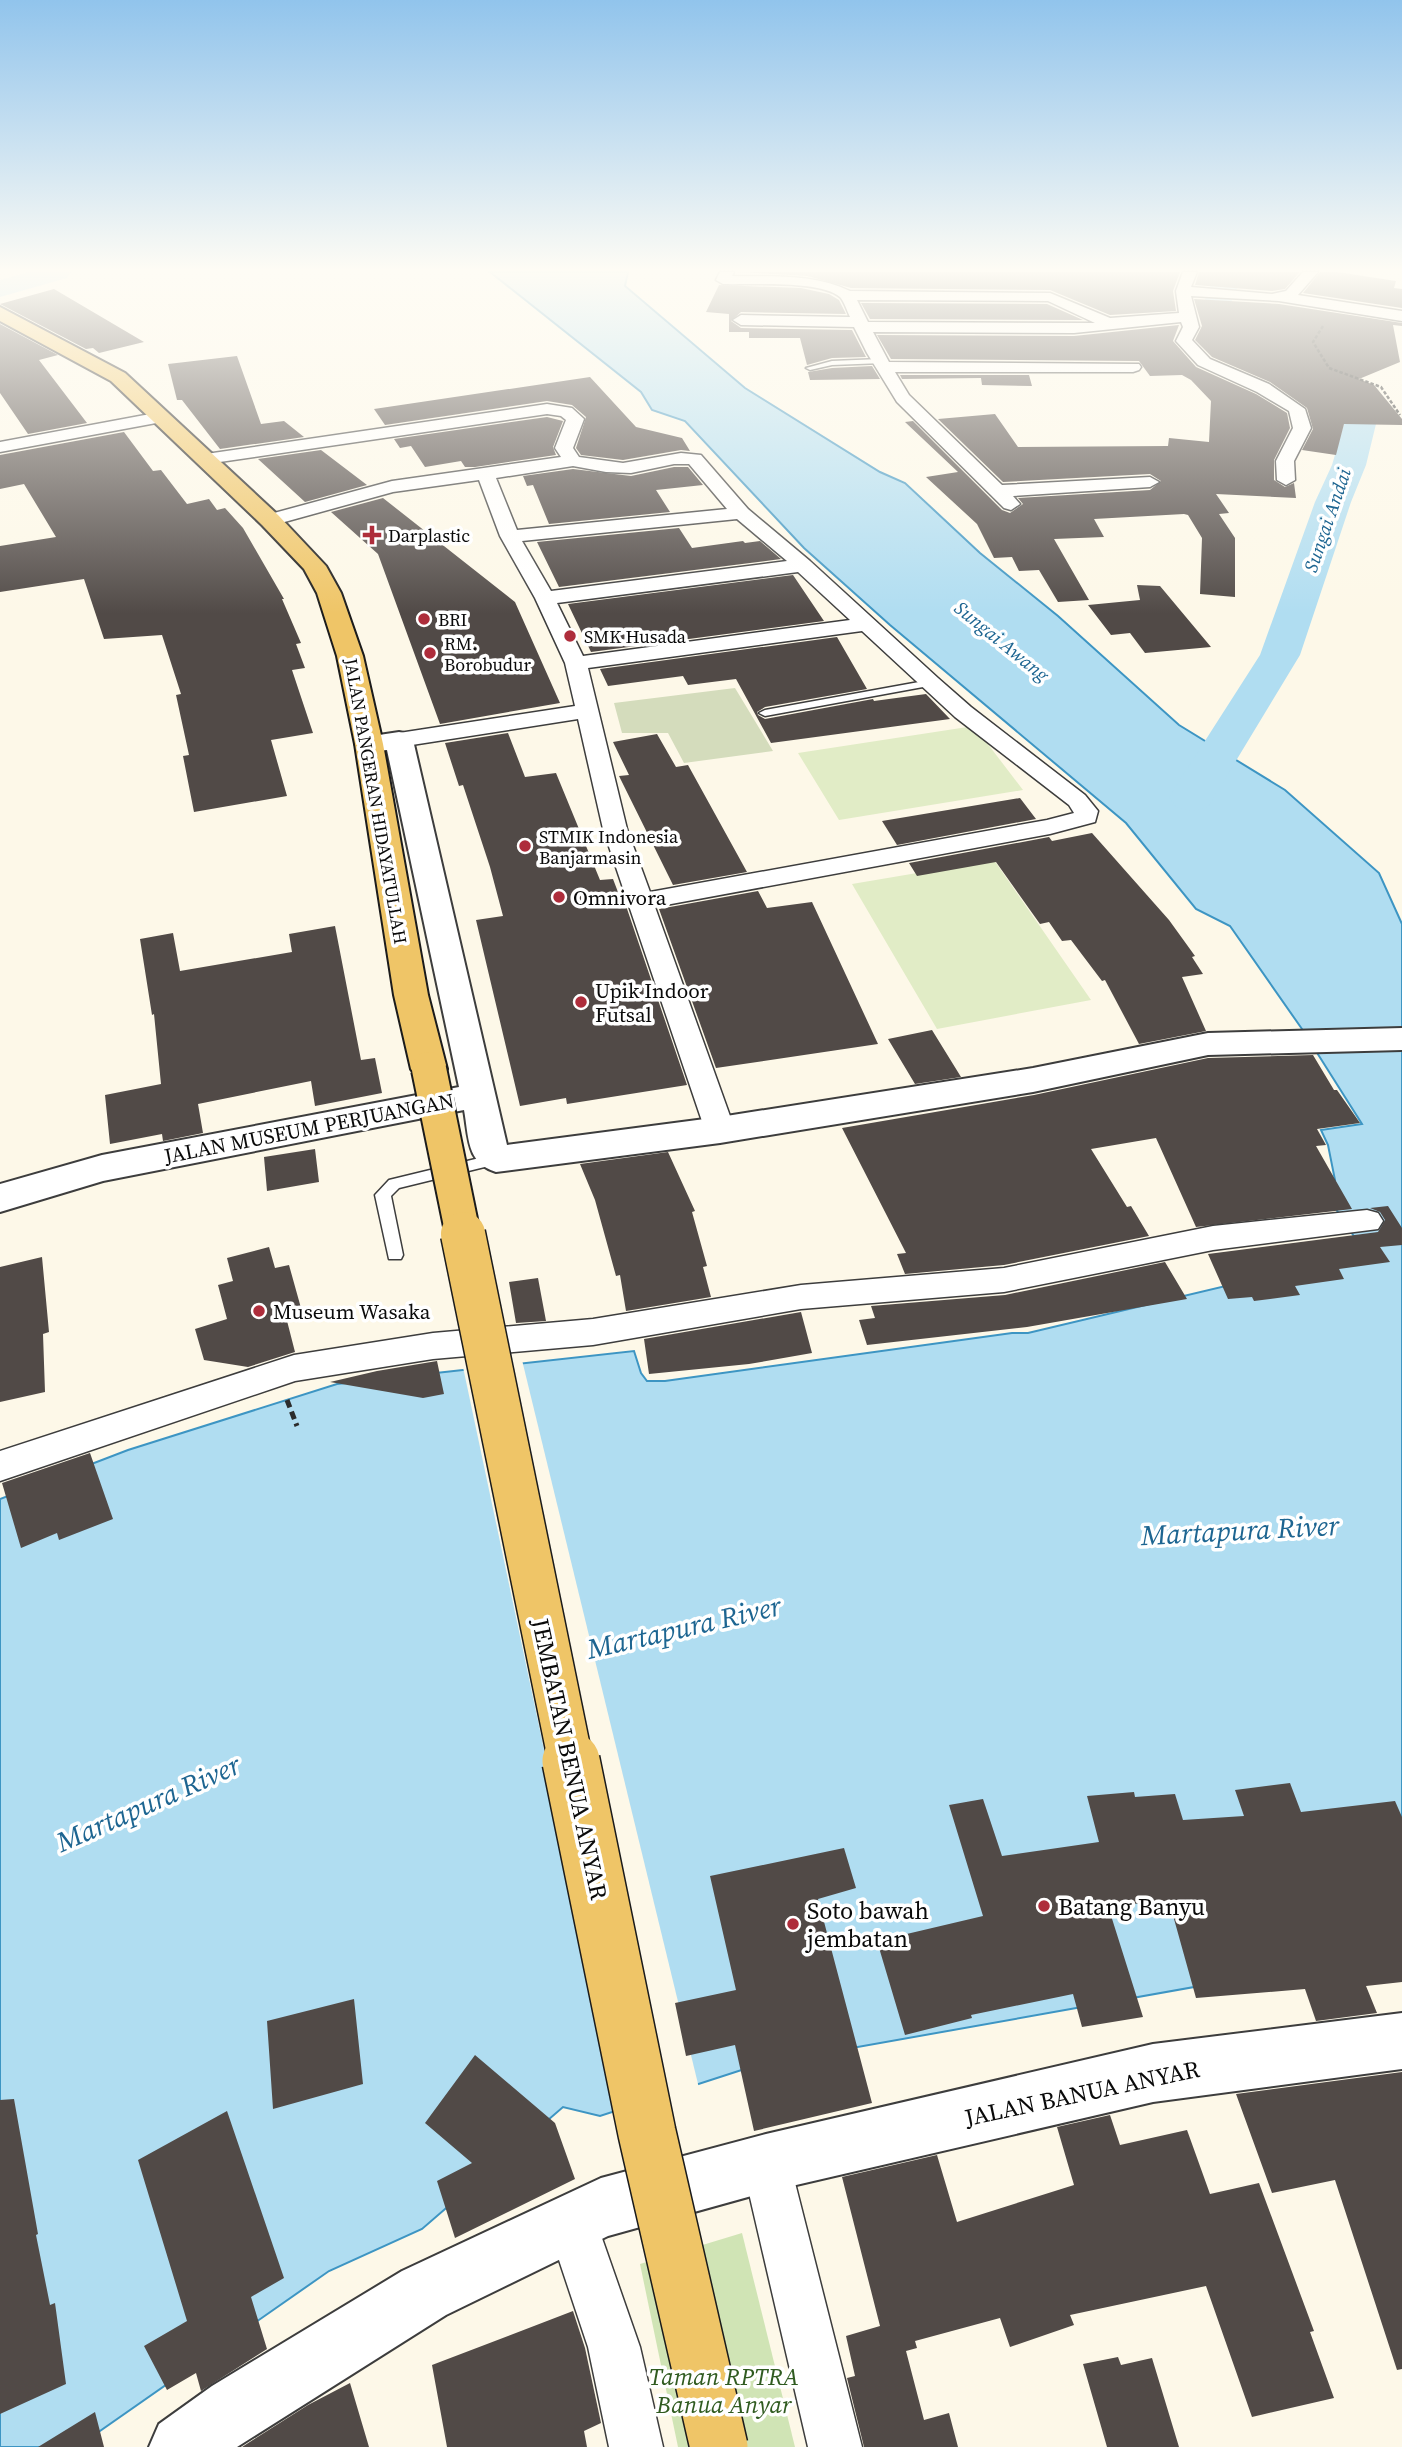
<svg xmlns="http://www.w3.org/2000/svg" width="1402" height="2447" font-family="'Source Serif 4',serif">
  <rect width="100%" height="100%" fill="#fdf8e8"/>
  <!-- green -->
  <path fill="#d0e4b5" d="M742 2233 795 2447H678L640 2264Z"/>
  <!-- cemetery -->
  <path fill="#d4dcbc" d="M735 688 773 751 684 763 668 733H622L614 703Z"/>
  <!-- pitch -->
  <path fill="#e1ecc6" d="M974 726 1023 790 839 820 798 753Z
    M994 860 1091 1000 937 1029 852 884Z"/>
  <!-- water -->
  <path fill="#b0ddf1" stroke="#3d95c3" stroke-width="2" d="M490 272H628L625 286 745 388 880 472 905 483 980 553 1058 616 1179 725 1285 790 1379 873 1402 924V1953L1368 1956 757 2065 600 2116 563 2107 422 2229 329 2271 77 2447H0V1499L128 1450 337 1384 634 1351 641 1373 647 1381H665L1012 1333H1028L1365 1253 1320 1185 1335 1180 1328 1145 1321 1130 1362 1124 1302 1029 1230 926 1196 909 1126 823 890 625 804 548 685 421 652 410 641 392Z"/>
  <!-- pier -->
  <path fill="#fdf8e8" d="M522 1360 699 2088 621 2113 463 1367Z"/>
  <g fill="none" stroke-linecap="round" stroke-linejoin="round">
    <!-- river -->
    <path fill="#b0ddf1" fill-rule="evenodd" d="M29 272H71L67 278 0 297V280Z
      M1224 272H1255C1249 280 1239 284 1235 292 1224 311 1240 334 1250 350L1356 384 1373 406 1376 424 1366 465 1351 502 1300 655 1208 807 1192 811 1176 807 1169 797 1260 655 1315 502 1332 465 1344 424 1341 407 1334 398 1228 362C1208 334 1189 297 1224 272Z"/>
  </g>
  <!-- building -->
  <path fill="#514a47" d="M737 272H1180L1173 291 1176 311 1110 315 1050 290 851 288 807 276Z
    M1199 272H1300L1285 289 1272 291 1195 285Z
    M1320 272H1338L1396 281 1394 288 1402 289V308L1303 293Z
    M719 285 801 288 829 294 839 300 846 314 741 312 731 321 741 328 852 330 866 357 832 358 807 365 800 338H749V332H729V314L706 312Z
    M54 289 144 342 99 353 93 348 86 349 0 304Z
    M1194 299 1279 304 1402 323V326L1393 325 1400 362 1359 379 1374 385 1402 419V425L1344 424 1336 455 1302 450 1313 429 1307 408 1270 382 1212 357 1195 340 1202 326Z
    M861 303 1047 304 1083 320 870 319Z
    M0 324 58 355 39 360 87 423 28 434 0 393Z
    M1179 325 1173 341 1196 367 1256 394 1287 413 1290 428 1274 460V480L1285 487 1294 483 1296 498 1216 494 1229 513 1219 514 1235 538V597L1200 594 1202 538 1188 515 1184 514 1094 519 1104 537 1054 539 1089 600 1058 602 1039 570 1019 571 1012 557 994 558 977 524 926 477 958 472 905 422 913 421 1002 510 1010 513 1023 504 1018 498 1150 490 1161 481 1150 474 1003 482 938 419 995 414 1018 447 1168 446 1169 438 1209 442 1211 401 1191 380 1182 375 1150 376 1139 361 891 359 877 335 1074 336Z
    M237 356 261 424 284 421 304 437 220 449 182 400H177L168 364Z
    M872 366 880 379 810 380 808 372 832 368Z
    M900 375H1029L1032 386 982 385 981 378 902 379Z
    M590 377 636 427 682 438 690 451 681 450 623 460 581 455 576 448 586 417 572 405 547 401 385 425 374 409Z
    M547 417 563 421 553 447 556 455 475 467H465L461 461 425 467 411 446 400 448 394 439Z
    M124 432 153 471 161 470 187 504 209 499 217 510 225 508 243 528 284 599H282L301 643 296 644 305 668 292 670 313 733 271 740 287 796 194 812 183 756 189 755 176 695 181 694 162 635 104 639 84 579 0 592V546L56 537 24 484 0 489V455Z
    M321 450 367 485 305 502 258 459Z
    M674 467H688L703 485 656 490 670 512 549 524 533 485 527 486 523 476 573 469 631 476Z
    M383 498 515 602 560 703 440 724 378 554 331 512Z
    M679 528 692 548 743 541 745 543 760 541 781 559 559 587 537 542Z
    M793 575 824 621 591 652 568 604Z
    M1137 585 1160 586 1211 647 1145 653 1130 633 1111 635 1088 605 1140 600Z
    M837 637 867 689 765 707 757 712 758 715 765 719 873 699 874 701 926 694 950 719 771 743 736 679 688 685 683 676 608 686 600 669Z
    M508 733 525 777 556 773 600 880 613 879 621 900H624L687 1085 567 1104 566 1098 520 1106 476 920 503 916 490 867 463 785 459 786 445 743Z
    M657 734 676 767 688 765 747 872 673 885 619 776 629 775 613 742Z
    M1020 798 1036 819 897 845 882 821Z
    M1092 833 1169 920 1195 956 1192 957 1203 974 1182 977 1206 1031 1139 1044 1105 980 1102 981 1071 940 1062 941 1049 922 1040 924 996 862 917 876 909 863 1049 837 1052 841Z
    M758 891 767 908 812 902 878 1044 716 1068 659 909Z
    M335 926 361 1060 375 1058 382 1093 315 1106 311 1081 198 1104 203 1133 163 1141 162 1134 110 1144 105 1095 161 1084 154 1014 152 1015 140 939 173 933 180 971 292 952 289 934Z
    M932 1030 961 1077 915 1084 888 1039Z
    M1313 1055 1334 1090H1337L1360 1123 1317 1129 1326 1145 1316 1146 1352 1209 1196 1227 1156 1138 1091 1149 1127 1207 1131 1206 1149 1236 1004 1265 905 1274 897 1254 906 1253 842 1128 1034 1095 1208 1058Z
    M315 1149 319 1182 267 1191 264 1157Z
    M668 1152 695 1211 692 1212 707 1266 703 1267 711 1297 626 1311 620 1275 616 1276 595 1200 580 1164Z
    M1388 1206 1402 1228V1245L1380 1247 1390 1262 1339 1269 1344 1279 1295 1286 1300 1295 1254 1301 1252 1297 1228 1299 1208 1254 1378 1232 1385 1220 1380 1212 1370 1208Z
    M269 1247 275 1268 289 1265 301 1308 285 1313 295 1352 248 1367 204 1360 195 1329 227 1319 218 1285 233 1281 227 1258Z
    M42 1257 49 1332 43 1334 45 1392 0 1402V1267Z
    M1165 1262 1187 1299 1027 1327 867 1345 859 1320 875 1318 871 1306 1005 1295Z
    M538 1278 546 1321 516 1323 509 1282Z
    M801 1312 812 1353 749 1364 649 1374 644 1339Z
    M437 1361 444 1394 423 1398 330 1382 377 1371Z
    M90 1453 113 1519 59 1540 57 1533 21 1548 2 1483Z
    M1290 1783 1301 1812 1395 1801 1402 1817V1982L1366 1986 1377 2013 1316 2021 1305 1989 1196 1998 1169 1901 1108 1906 1143 2017 1082 2027 1073 1994 971 2015 972 2018 905 2035 877 1941 983 1916 949 1805 983 1799 1002 1856 1099 1842 1087 1796 1134 1792 1135 1797 1175 1794 1183 1820 1244 1816 1235 1790Z
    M844 1848 856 1888 818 1899 872 2103 754 2131 735 2045 686 2056 675 2003 736 1990 710 1876Z
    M354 1999 363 2084 273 2109 267 2021Z
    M475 2055 555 2123 575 2179 455 2238 437 2181 472 2163 425 2123Z
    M1402 2072V2369L1397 2370 1335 2180 1272 2193 1236 2094Z
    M14 2099 38 2234 36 2235 50 2305 55 2303 66 2384 0 2414V2100Z
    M227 2111 284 2278 251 2297 267 2349 201 2391 196 2373 167 2390 144 2346 187 2321 138 2160Z
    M1110 2115 1120 2145 1187 2130 1210 2194 1259 2183 1314 2331 1310 2332 1334 2398 1252 2417 1206 2286 1070 2315 1074 2325 1010 2347 1000 2318 915 2341 917 2348 906 2351 924 2420 949 2413 958 2447H864L847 2378 855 2376 846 2336 880 2326 842 2177 937 2155 957 2222 1074 2185 1057 2127Z
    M573 2311 585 2348 601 2423 584 2431 587 2447H447L432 2365Z
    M1118 2357 1121 2365 1152 2358 1179 2447H1107L1083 2364Z
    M350 2383 369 2447H242L308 2405Z
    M95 2412 104 2447H38Z"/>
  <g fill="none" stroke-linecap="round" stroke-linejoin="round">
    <!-- service casing -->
    <g stroke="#3d3d3d" stroke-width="3">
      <path id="service" d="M880 359 883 363 832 365 810 370 806 368 832 361Z
        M930 680 934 681V685L765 716 759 713 765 710Z
        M496 1154 501 1155 504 1159 501 1163 399 1188 391 1196 403 1255 401 1259H389L375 1195 389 1180Z"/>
    </g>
    <!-- minor casing -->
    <g stroke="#3d3d3d" stroke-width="3">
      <path id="minor" d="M720 272H734L732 276C772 277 813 273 850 291L1050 293 1110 318 1179 313 1176 291 1183 272H1197L1191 287 1272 294 1286 291 1303 272H1318L1298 295 1402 311V321L1279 301 1191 296 1199 327 1192 340 1210 359 1269 384 1305 409 1311 428 1294 461 1295 480 1286 485 1277 480 1276 461 1293 428 1289 411 1257 392 1198 365 1176 341 1183 327 1181 322 1074 333 873 332 889 362 1139 364 1141 367 1139 370 1133 372H895L909 395 1002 485 1150 477 1159 482 1150 487 1013 496 1020 504 1011 510 1004 508 897 402 867 353 854 327 741 325 733 320 741 315 850 317C847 311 844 301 840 297 820 280 750 285 723 284L716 280ZM857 300 1048 301 1095 323 868 322Z
        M547 404 572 408 584 419 573 448 579 457 623 463 681 453 701 455 748 509 810 561 938 678 971 707 1085 795 1098 811 1095 822 1050 834 655 907 735 1130 731 1137 720 1140 709 1137 705 1130 603 829 578 719 399 747 391 745 388 740 391 735 399 733 575 706 565 663 535 598 500 536 479 480 393 492 270 526 261 520 263 516 392 481 561 457 555 448 566 420 561 416 547 414 206 464 197 459 206 454ZM674 464H689L727 509 517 530 496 478 573 466 606 472 631 473ZM737 519 787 561 551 591 522 541ZM798 572 850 620 583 656 557 603ZM862 631 955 717 1069 805 1074 813 1047 820 650 892 627 829 588 668Z
        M161 412 170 417 167 421 0 452V442Z
        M1367 1210 1378 1213 1383 1221 1378 1229 1213 1250 1004 1292 801 1309 593 1345 433 1359 295 1381 0 1481V1451L294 1355 433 1333 593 1319 801 1285 1004 1268 1213 1226Z
        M766 2139 783 2146 790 2163 862 2447H808L742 2163 749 2146Z
        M571 2196 588 2204 596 2221 640 2347 663 2447H609L588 2347 546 2221 554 2204Z"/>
    </g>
    <!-- tertiary casing -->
    <g stroke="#3d3d3d" stroke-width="4">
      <path id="tertiary" d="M399 732 409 734 413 740 507 1145 720 1117 1033 1068 1208 1033 1402 1028V1050L1208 1055 1033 1092 720 1143 496 1172C466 1163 469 1137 464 1110L103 1181 0 1212V1184L102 1155 459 1087 387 750 369 752 359 750 355 744 359 738Z
        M1402 2013V2069L1153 2102 766 2192 608 2236 446 2315 237 2447H149L159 2424 212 2386 402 2271 601 2178 766 2134 1153 2044Z"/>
    </g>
    <!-- primary casing -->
    <g stroke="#1b1b1b" stroke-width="4">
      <path id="primary" d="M0 307 125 373 278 515 326 566 341 593 363 656 383 744 428 995 447 1069 441 1077 429 1081 417 1077 411 1069 394 995 355 744 337 656 317 593 304 569 262 525 111 381 0 321Z"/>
    </g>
    <!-- path-far1 -->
    <path stroke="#2c2c2c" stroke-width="2.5" stroke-dasharray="3.5 2" stroke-linecap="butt" d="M1323 326 1313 342 1329 368 1381 387 1400 415"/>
    <!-- path -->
    <path stroke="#2c2c2c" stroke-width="5" stroke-dasharray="8 4.5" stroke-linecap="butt" d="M287 1400 297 1426"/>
    <!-- service -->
    <use href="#service" fill="#fff" fill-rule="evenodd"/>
    <!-- minor -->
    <use href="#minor" fill="#fff" fill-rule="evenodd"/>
    <!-- tertiary -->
    <use href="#tertiary" fill="#fff" fill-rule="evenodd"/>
    <!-- primary -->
    <use href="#primary" fill="#efc567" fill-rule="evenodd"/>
    <!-- primary-bridge-far2 casing -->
    <g stroke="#1b1b1b" stroke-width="38" stroke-linecap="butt">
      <path id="primary-bridge-far2" d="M429 1069 463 1235"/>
    </g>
    <!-- primary-bridge-far1 casing -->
    <g stroke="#1b1b1b" stroke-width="47" stroke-linecap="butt">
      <path id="primary-bridge-far1" d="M463 1234 571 1763"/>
    </g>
    <!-- primary-bridge casing -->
    <g stroke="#1b1b1b" stroke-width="60" stroke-linecap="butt">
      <path id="primary-bridge" d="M571 1761 647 2133 719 2447"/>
    </g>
    <!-- primary-bridge-far2 -->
    <use href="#primary-bridge-far2" stroke="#efc567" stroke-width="34"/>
    <!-- primary-bridge-far1 -->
    <use href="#primary-bridge-far1" stroke="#efc567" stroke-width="44"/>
    <!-- primary-bridge -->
    <use href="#primary-bridge" stroke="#efc567" stroke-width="57"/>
  </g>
  <!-- sky -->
  <linearGradient id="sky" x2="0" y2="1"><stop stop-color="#91c4ec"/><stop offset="0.44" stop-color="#fefcf5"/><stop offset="1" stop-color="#fefcf5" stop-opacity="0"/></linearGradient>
  <rect width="1402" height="614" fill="url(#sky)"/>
  <!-- markers -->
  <g fill="#ae2d3b" stroke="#fff" stroke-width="2.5">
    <path d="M368.5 524.5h7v7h7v7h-7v7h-7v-7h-7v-7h7z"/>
    <circle cx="424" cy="619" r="7"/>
    <circle cx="570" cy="636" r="7"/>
    <circle cx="430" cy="653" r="7"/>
    <circle cx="525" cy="846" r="7"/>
    <circle cx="559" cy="897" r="7"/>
    <circle cx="581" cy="1002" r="7"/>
    <circle cx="259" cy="1311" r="7"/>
    <circle cx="1044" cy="1906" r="7"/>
    <circle cx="793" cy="1924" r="7"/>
  </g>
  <g text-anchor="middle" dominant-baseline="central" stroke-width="7" stroke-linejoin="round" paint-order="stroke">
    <!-- far-poi labels -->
    <g font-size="18" fill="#0a0a0a" stroke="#fff" text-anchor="start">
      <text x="388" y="535">Darplastic</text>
      <text x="438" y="619">BRI</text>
      <text x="584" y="636">SMK Husada</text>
      <text x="444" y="643">RM.<tspan x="444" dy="21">Borobudur</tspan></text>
      <text x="539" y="836">STMIK Indonesia<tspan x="539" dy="21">Banjarmasin</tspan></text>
    </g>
    <!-- far-street labels -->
    <g font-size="18" fill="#0a0a0a" stroke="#fff">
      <text transform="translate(376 801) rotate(80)">JALAN PANGERAN HIDAYATULLAH</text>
    </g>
    <!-- far-water labels -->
    <g font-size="19" font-style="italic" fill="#1d6591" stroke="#fff">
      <text transform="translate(1327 520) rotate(-71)">Sungai Andai</text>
      <text transform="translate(1002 641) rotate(39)">Sungai Awang</text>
    </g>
    <!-- poi labels -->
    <g font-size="21" fill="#0a0a0a" stroke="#fff" text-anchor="start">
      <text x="573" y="897">Omnivora</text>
      <text x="595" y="990">Upik Indoor<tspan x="595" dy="24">Futsal</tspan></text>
      <text x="273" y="1311">Museum Wasaka</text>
    </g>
    <!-- street labels -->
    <g font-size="21" fill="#0a0a0a" stroke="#fff">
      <text transform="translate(309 1128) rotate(-11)">JALAN MUSEUM PERJUANGAN</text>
    </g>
    <!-- near-street labels -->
    <g font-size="24" fill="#0a0a0a" stroke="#fff">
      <text transform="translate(570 1759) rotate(78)">JEMBATAN BENUA ANYAR</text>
      <text transform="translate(1082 2093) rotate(-12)">JALAN BANUA ANYAR</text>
    </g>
    <!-- near-poi labels -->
    <g font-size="24" fill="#0a0a0a" stroke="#fff" text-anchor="start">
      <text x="1058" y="1906">Batang Banyu</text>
      <text x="807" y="1910">Soto bawah<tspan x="807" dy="28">jembatan</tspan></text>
    </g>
    <!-- near-park labels -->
    <g font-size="24" font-style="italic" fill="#305b20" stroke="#fff">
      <text x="724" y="2376">Taman RPTRA<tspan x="724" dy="28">Banua Anyar</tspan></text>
    </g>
    <!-- near-water labels -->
    <g font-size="28" font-style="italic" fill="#1d6591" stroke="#fff">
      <text transform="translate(1240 1530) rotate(-3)">Martapura River</text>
      <text transform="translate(684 1627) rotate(-13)">Martapura River</text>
      <text transform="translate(148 1803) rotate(-24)">Martapura River</text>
    </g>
  </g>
</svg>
